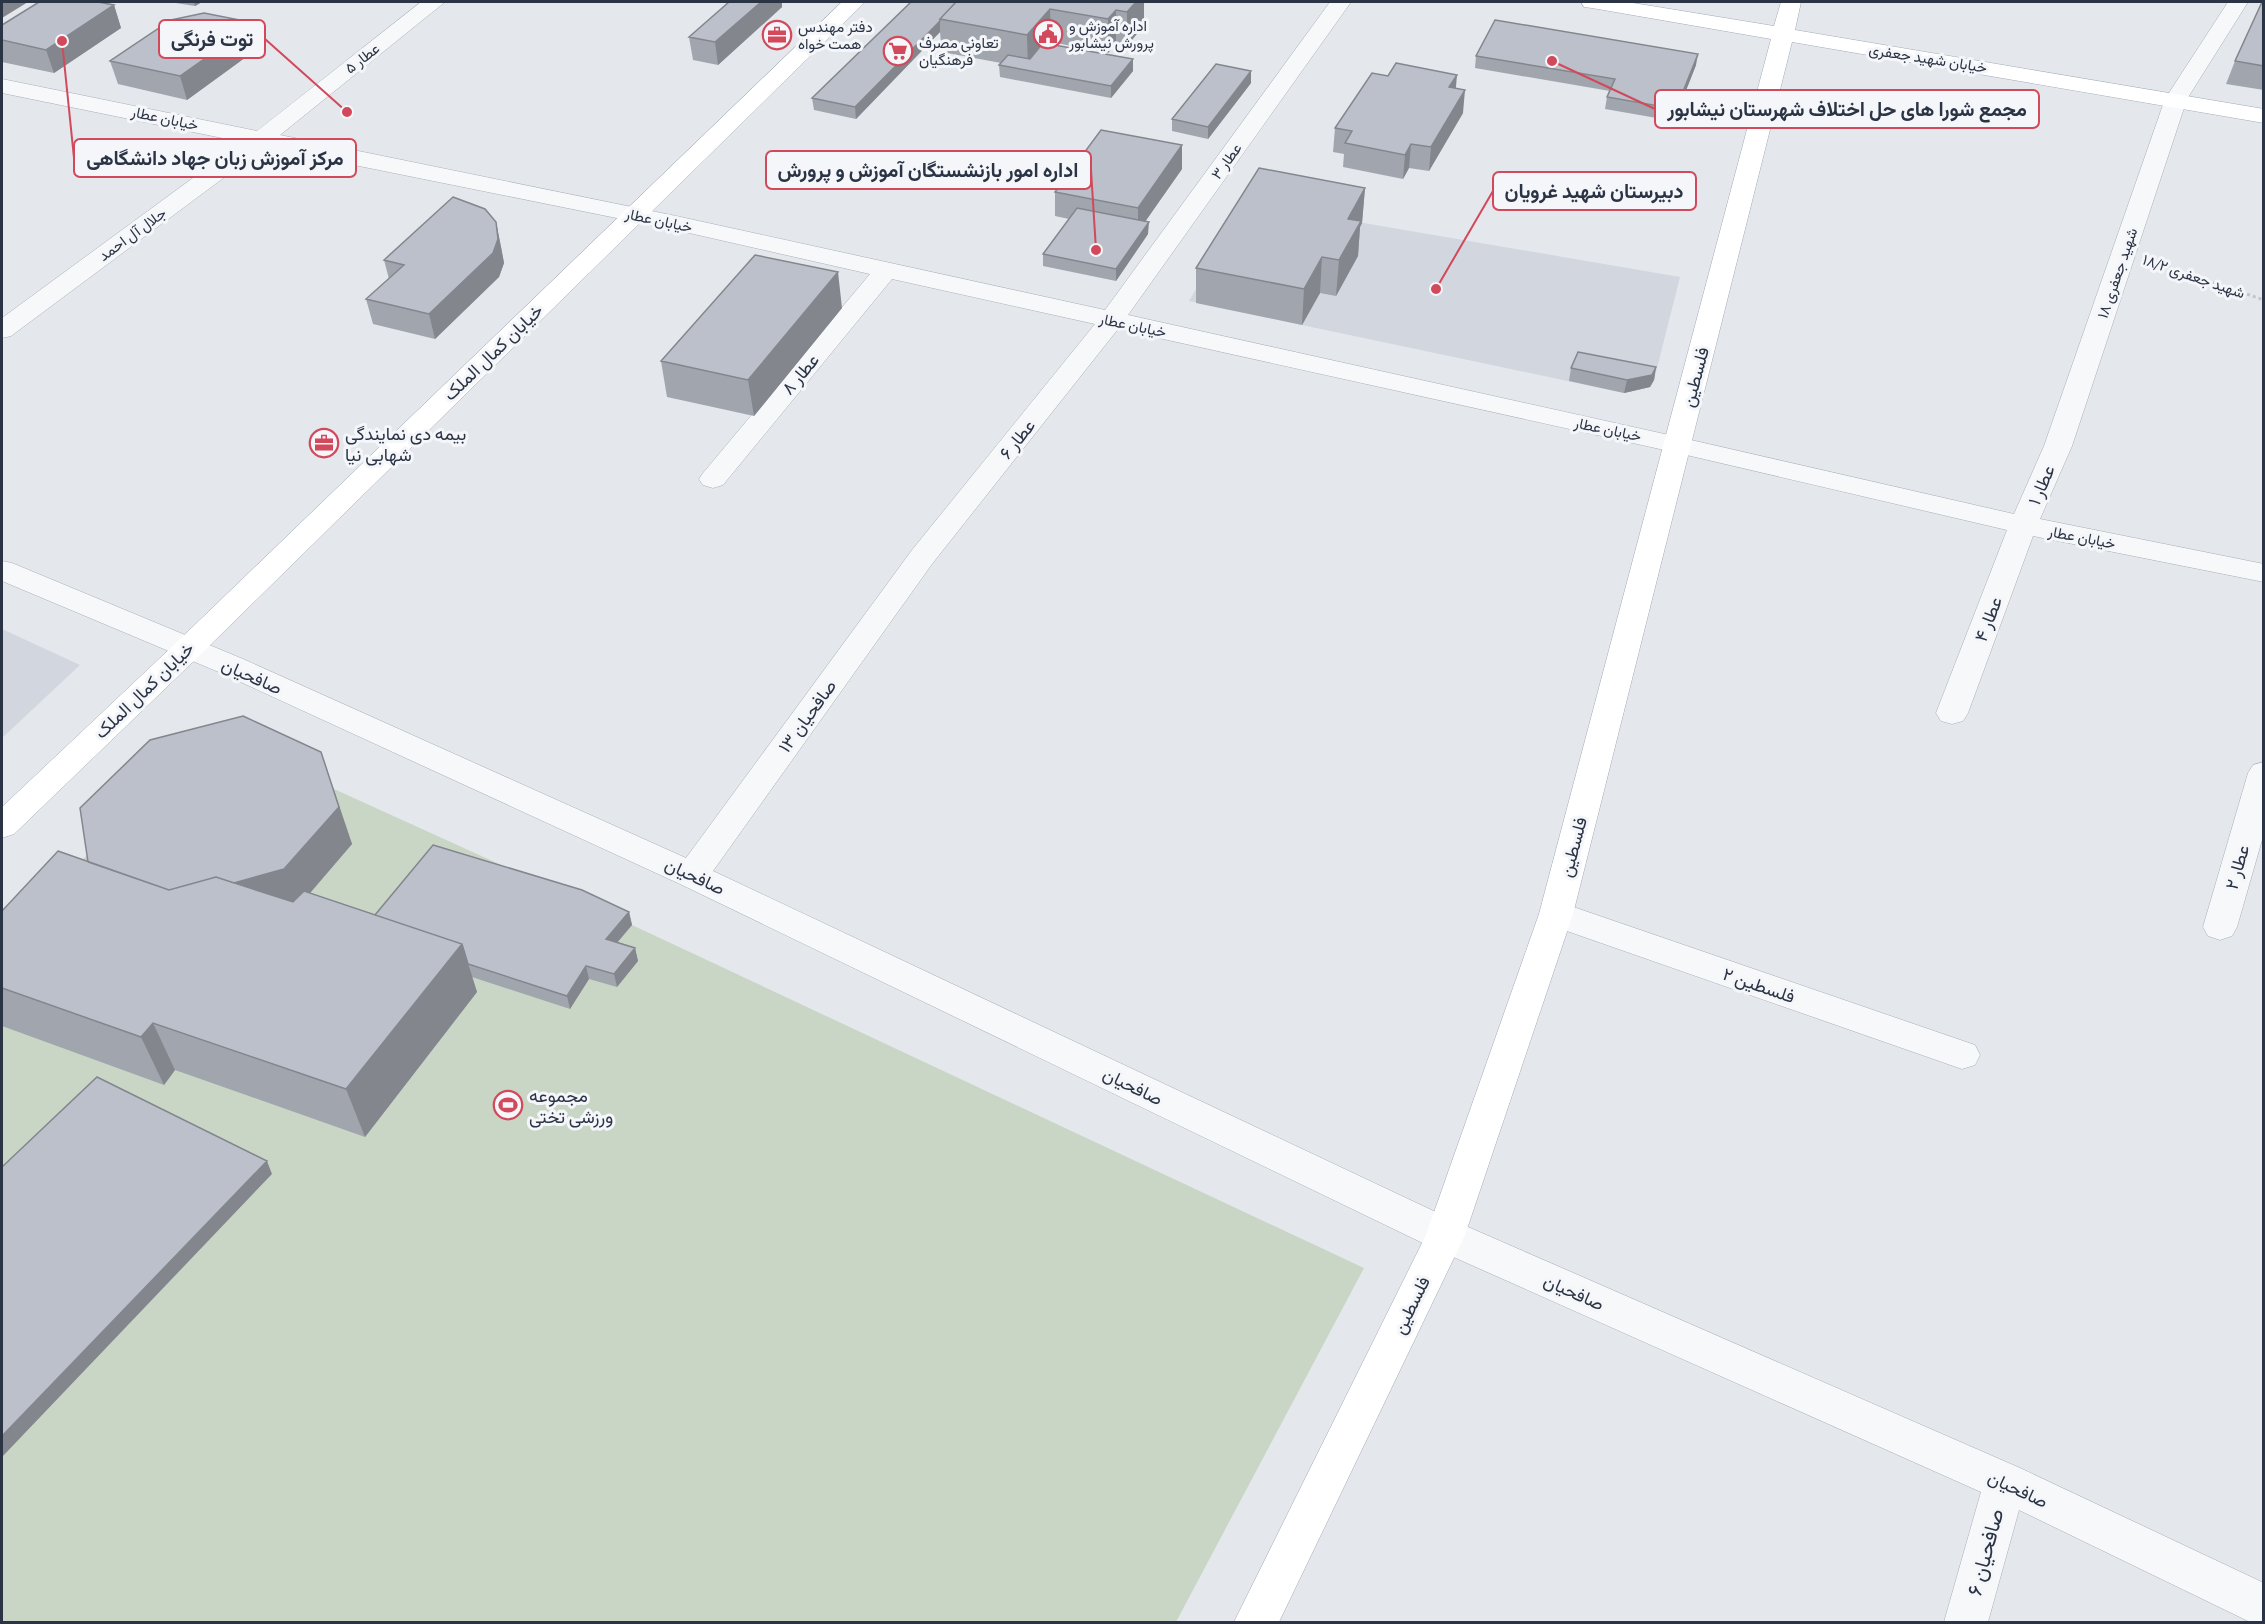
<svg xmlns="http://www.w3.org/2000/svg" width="2265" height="1624" font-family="'PT Sans Narrow',Vazirmatn,sans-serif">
  <rect width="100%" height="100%" fill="#e4e7ec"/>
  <!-- built -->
  <path fill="#d2d6de" d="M1247 203 1680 277 1654 380 1650 387 1624 393 1189 301Z
    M2 629 80 665 2 738Z"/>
  <!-- green -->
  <path fill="#c9d6c5" d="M257 754 585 903 1364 1268 1176 1622H2V942L97 845Z"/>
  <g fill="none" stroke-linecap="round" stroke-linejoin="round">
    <!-- minor casing -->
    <g stroke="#a9aeb7" stroke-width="1">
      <path id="minor" d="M421 2H445L280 135 676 216 1105 310 1330 2H1351L1128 315 1678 437 2014 514 2044 446 2165 99 2228 2H2248L2187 99 2072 446 2040 519 2264 564V582L2033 536 1968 713 1963 721 1952 724 1941 721 1936 713 2007 530 1678 453 1118 329 932 564 713 871 1459 1223 2020 1468 2264 1583V1622L2248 1621 2019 1510 1988 1622H1944L1981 1492 1431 1247 680 884 221 673 2 581V561L12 563 243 659 686 858 912 550 1095 324 892 279 723 485 713 488 703 485 699 479 703 473 870 274 676 230 265 147 11 336 2 338V318L242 142 2 93V79L257 131Z
        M2264 762V833L2237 927 2232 936 2220 940 2208 936 2203 927 2248 773 2253 765Z
        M1556 901 1975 1045 1980 1055 1975 1065 1962 1069 1544 923 1539 914 1544 905Z"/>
    </g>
    <!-- major casing -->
    <g stroke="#a3abb8" stroke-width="1">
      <path id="major" d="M842 2H865L199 656 14 834 2 838V807L177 642Z
        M1581 2H1627L1774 26 1781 2H1801L1795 30 2264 109V123L1792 42 1573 914 1465 1235 1279 1622H1234L1426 1235 1539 914 1771 39 1592 8 1584 7Z"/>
    </g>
    <!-- path -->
    <path stroke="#c2c5cb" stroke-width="3" stroke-dasharray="3 3" stroke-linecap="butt" d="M2162 265 2264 300"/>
    <!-- minor -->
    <use href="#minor" fill="#f7f8fa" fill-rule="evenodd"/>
    <!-- major -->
    <use href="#major" fill="#fff" fill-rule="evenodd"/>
  </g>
  <!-- wall -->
  <path fill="#a1a5ae" d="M169 2H202L195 6Z
    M729 2H782V7L718 65 693 60 689 37Z
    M911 2H1144V25L1127 46 1116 44 1108 53 1051 42 1050 44 1133 71 1111 98 1000 77 999 65 1001 63 942 52 940 32 856 119 814 110 812 98Z
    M2264 2V90L2226 84 2235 61Z
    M114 5 121 28 54 73 2 62V25Z
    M255 23 261 46 187 100 118 84 110 61Z
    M1476 56 1696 65 1674 121 1605 109 1607 97 1610 91 1475 68Z
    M1251 71V83L1208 139 1172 131V119Z
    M1456 88 1463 113 1429 171 1409 168 1403 179 1343 167 1344 154 1333 152 1335 128Z
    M1182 145V169L1145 221 1148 234 1116 281 1043 266V254L1069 219 1055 216V192Z
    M1365 188 1362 223 1360 227 1358 256 1336 296 1320 293 1302 325 1196 303V268Z
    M496 222 501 247 504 263 499 277 435 339 373 324 366 299 389 279 384 260Z
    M842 308 754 416 667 397 661 361Z
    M1656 367 1654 380 1650 387 1624 393 1569 381 1571 368Z
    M321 752 352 844 310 893 375 915 629 912 632 925 617 943 635 948 638 961 617 987 589 979 570 1009 472 977 477 992 365 1137 175 1070 164 1085 2 1026V911L88 862Z"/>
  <!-- shaded-wall -->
  <path fill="#83868d" d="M2 2H28L2 18Z
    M194 2H202L195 6Z
    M761 2H782V7L718 65 715 42Z
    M1133 2H1144V25L1127 46V12Z
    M114 5 121 28 54 73 46 50Z
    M1050 9 1051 42 1028 69 1027 35Z
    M1116 10V44L1108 53V19Z
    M940 21V32L856 119 855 107Z
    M255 23 261 46 187 100 180 76Z
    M1698 54 1696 65 1674 121 1676 109Z
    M1133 59V71L1111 98V86Z
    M1251 71V83L1208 139V127Z
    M1457 75 1455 98 1449 87Z
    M1465 90 1463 113 1429 171 1431 147Z
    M1411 144 1409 168 1403 179 1405 155Z
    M1182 145V169L1138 232V208Z
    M1365 188 1362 223 1360 227 1358 256 1336 296 1339 260 1348 219Z
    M496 222 501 247 504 263 499 277 435 339 429 314Z
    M1149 222 1148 234 1116 281V269Z
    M1322 257 1320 293 1302 325 1304 289Z
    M838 272 842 308 754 416 748 380Z
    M1656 367 1654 380 1650 387 1624 393 1627 380Z
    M321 752 352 844 298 907 174 901Z
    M629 912 632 925 609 952 606 939Z
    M462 944 477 992 365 1137 346 1089Z
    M635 948 638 961 617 987 614 974Z
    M586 966 589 979 570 1009 567 996Z
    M153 1023 175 1070 164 1085 141 1037Z
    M267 1161 272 1174 2 1457V1436Z"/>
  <!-- building -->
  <path fill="#bbc0ca" stroke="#83868d" stroke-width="1.5" d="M39 2H98L114 5 46 50 2 40V25Z
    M729 2H761L715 42 689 37Z
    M911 2H956L940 19V21L855 107 812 98Z
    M956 2H1136L1127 12 1116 10 1108 19 1050 9 1027 35 940 19Z
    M2262 2H2264V66L2235 61Z
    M204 13 255 23 180 76 110 61 171 20Z
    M1495 20 1698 54 1676 109 1607 97 1615 79 1476 56Z
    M1043 43 1133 59 1111 86 999 65 1008 55 1030 59Z
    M1396 63 1457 75 1449 87 1465 90 1431 147 1411 144 1405 155 1345 143 1352 131 1335 128 1372 73 1388 76Z
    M1216 64 1251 71 1208 127 1172 119Z
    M1101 130 1182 145 1138 208 1055 192Z
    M1259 168 1365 188 1348 219 1361 221 1339 260 1322 257 1304 289 1196 268Z
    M453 197 485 209 496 222 498 239 493 253 429 314 366 299 404 265 384 260Z
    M1077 208 1149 222 1116 269 1043 254Z
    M755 255 838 272 748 380 661 361Z
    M1578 352 1656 367 1652 375 1627 380 1571 368Z
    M243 716 321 752 339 807 284 869 234 883 216 877 169 890 88 862 80 808 150 740Z
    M433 845 582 890 629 912 606 939 635 948 614 974 586 966 567 996 468 964 462 944 375 915Z
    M58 851 169 890 216 877 293 902 304 891 462 944 346 1089 153 1023 141 1037 2 988V911Z
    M97 1077 267 1161 2 1436V1167Z"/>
  <!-- icons -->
  <defs>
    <g id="civic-ring" transform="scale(1.5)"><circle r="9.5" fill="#f4f6f9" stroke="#d1495b" stroke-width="1.5"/><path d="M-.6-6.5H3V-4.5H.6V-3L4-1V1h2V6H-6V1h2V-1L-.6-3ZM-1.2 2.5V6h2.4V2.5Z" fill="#d1495b"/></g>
    <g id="office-ring" transform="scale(1.5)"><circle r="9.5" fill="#f4f6f9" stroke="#d1495b" stroke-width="1.5"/><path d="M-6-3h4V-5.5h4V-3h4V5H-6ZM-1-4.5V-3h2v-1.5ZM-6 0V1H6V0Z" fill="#d1495b"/></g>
    <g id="supermarket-ring" transform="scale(1.5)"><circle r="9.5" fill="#f4f6f9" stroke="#d1495b" stroke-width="1.5"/><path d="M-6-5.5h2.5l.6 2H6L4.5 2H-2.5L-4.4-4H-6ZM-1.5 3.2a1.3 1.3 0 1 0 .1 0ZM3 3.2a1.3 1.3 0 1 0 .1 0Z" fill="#d1495b"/></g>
    <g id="stadium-ring" transform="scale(1.5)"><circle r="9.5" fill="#f4f6f9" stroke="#d1495b" stroke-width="1.5"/><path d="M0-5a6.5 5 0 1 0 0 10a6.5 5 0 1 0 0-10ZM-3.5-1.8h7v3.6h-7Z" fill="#d1495b"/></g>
  </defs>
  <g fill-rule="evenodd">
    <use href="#civic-ring" x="1048" y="34"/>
    <use href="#office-ring" x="777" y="35"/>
    <use href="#supermarket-ring" x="898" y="51"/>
    <use href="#office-ring" x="324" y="443"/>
    <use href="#stadium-ring" x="508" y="1105"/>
  </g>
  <g text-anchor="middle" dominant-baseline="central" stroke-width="6" stroke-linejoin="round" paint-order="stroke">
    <!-- far-poi labels -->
    <g font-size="15" fill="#2b3445" stroke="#f4f6f9" text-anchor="start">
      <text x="1069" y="25">اداره آموزش و<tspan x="1069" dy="17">پرورش نیشابور</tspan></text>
      <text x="798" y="26">دفتر مهندس<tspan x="798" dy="17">همت خواه</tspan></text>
      <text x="919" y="42">تعاونی مصرف<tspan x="919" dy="17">فرهنگیان</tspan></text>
    </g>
    <!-- far-street labels -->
    <g font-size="15" fill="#2b3445" stroke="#f4f6f9">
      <text transform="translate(362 58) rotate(-38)">عطار ۵</text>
      <text transform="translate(1928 58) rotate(9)">خیابان شهید جعفری</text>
      <text transform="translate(165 118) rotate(12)">خیابان عطار</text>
      <text transform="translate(1226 161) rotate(-54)">عطار ۳</text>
      <text transform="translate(659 220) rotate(12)">خیابان عطار</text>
      <text transform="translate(132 234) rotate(-36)">جلال آل احمد</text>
      <text transform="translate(2117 273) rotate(-71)">شهید جعفری ۱۸</text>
      <text transform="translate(2194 276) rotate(19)">شهید جعفری ۱۸/۲</text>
      <text transform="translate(1133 325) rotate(12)">خیابان عطار</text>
      <text transform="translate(1608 429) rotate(12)">خیابان عطار</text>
      <text transform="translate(2082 537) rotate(11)">خیابان عطار</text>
    </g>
    <!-- street labels -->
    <g font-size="18" fill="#2b3445" stroke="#f4f6f9">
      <text transform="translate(493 352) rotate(-44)">خیابان کمال الملک</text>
      <text transform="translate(800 374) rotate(-50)">عطار ۸</text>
      <text transform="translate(1695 377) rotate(-75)">فلسطین</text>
      <text transform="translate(1017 439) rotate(-51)">عطار ۶</text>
      <text transform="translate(2041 485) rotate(-67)">عطار ۱</text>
      <text transform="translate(1988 619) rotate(-69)">عطار ۴</text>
      <text transform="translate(252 676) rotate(24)">صافحیان</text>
      <text transform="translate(144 690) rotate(-44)">خیابان کمال الملک</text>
      <text transform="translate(807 716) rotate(-54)">صافحیان ۱۳</text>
      <text transform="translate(1573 847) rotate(-75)">فلسطین</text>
      <text transform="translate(2237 867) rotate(-74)">عطار ۲</text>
      <text transform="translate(695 876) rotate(25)">صافحیان</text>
      <text transform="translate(1759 985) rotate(19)">فلسطین ۲</text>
      <text transform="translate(1133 1086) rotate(26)">صافحیان</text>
      <text transform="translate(1574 1292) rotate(24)">صافحیان</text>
      <text transform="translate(1411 1305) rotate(-64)">فلسطین</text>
      <text transform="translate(2018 1489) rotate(25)">صافحیان</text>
    </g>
    <!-- poi labels -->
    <g font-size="18" fill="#2b3445" stroke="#f4f6f9" text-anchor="start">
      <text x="345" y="433">بیمه دی نمایندگی<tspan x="345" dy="21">شهابی نیا</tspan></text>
      <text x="529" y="1095">مجموعه<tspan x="529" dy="21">ورزشی تختی</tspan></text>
    </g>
    <!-- near-street labels -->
    <g font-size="21" fill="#2b3445" stroke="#f4f6f9">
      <text transform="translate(1985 1552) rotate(-75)">صافحیان ۶</text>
    </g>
  </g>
  <!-- callouts -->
  <path fill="none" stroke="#d1495b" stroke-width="2" d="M347 112L265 39M1552 61L1655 109M62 41L74 158M1096 250L1091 170M1436 289L1493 191"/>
  <g fill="#d1495b" stroke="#f4f6f9" stroke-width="2">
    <circle cx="347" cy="112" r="6"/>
    <circle cx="1552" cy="61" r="6"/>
    <circle cx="62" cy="41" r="6"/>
    <circle cx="1096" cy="250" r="6"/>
    <circle cx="1436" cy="289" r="6"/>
  </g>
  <g fill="#f4f6f9" stroke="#d1495b" stroke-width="2">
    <rect x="159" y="20" width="106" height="38" rx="6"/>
    <rect x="1655" y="90" width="384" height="38" rx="6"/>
    <rect x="74" y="139" width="282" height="38" rx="6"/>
    <rect x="766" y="151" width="325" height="38" rx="6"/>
    <rect x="1493" y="172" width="203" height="38" rx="6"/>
  </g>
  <g font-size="20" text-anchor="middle" font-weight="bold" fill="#2b3445">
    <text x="212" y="46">توت فرنگی</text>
    <text x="1847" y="116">مجمع شورا های حل اختلاف شهرستان نیشابور</text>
    <text x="215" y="165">مرکز آموزش زبان جهاد دانشگاهی</text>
    <text x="928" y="177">اداره امور بازنشستگان آموزش و پرورش</text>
    <text x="1594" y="198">دبیرستان شهید غرویان</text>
  </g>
  <!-- border -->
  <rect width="2265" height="1624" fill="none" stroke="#2b3445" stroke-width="6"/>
</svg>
